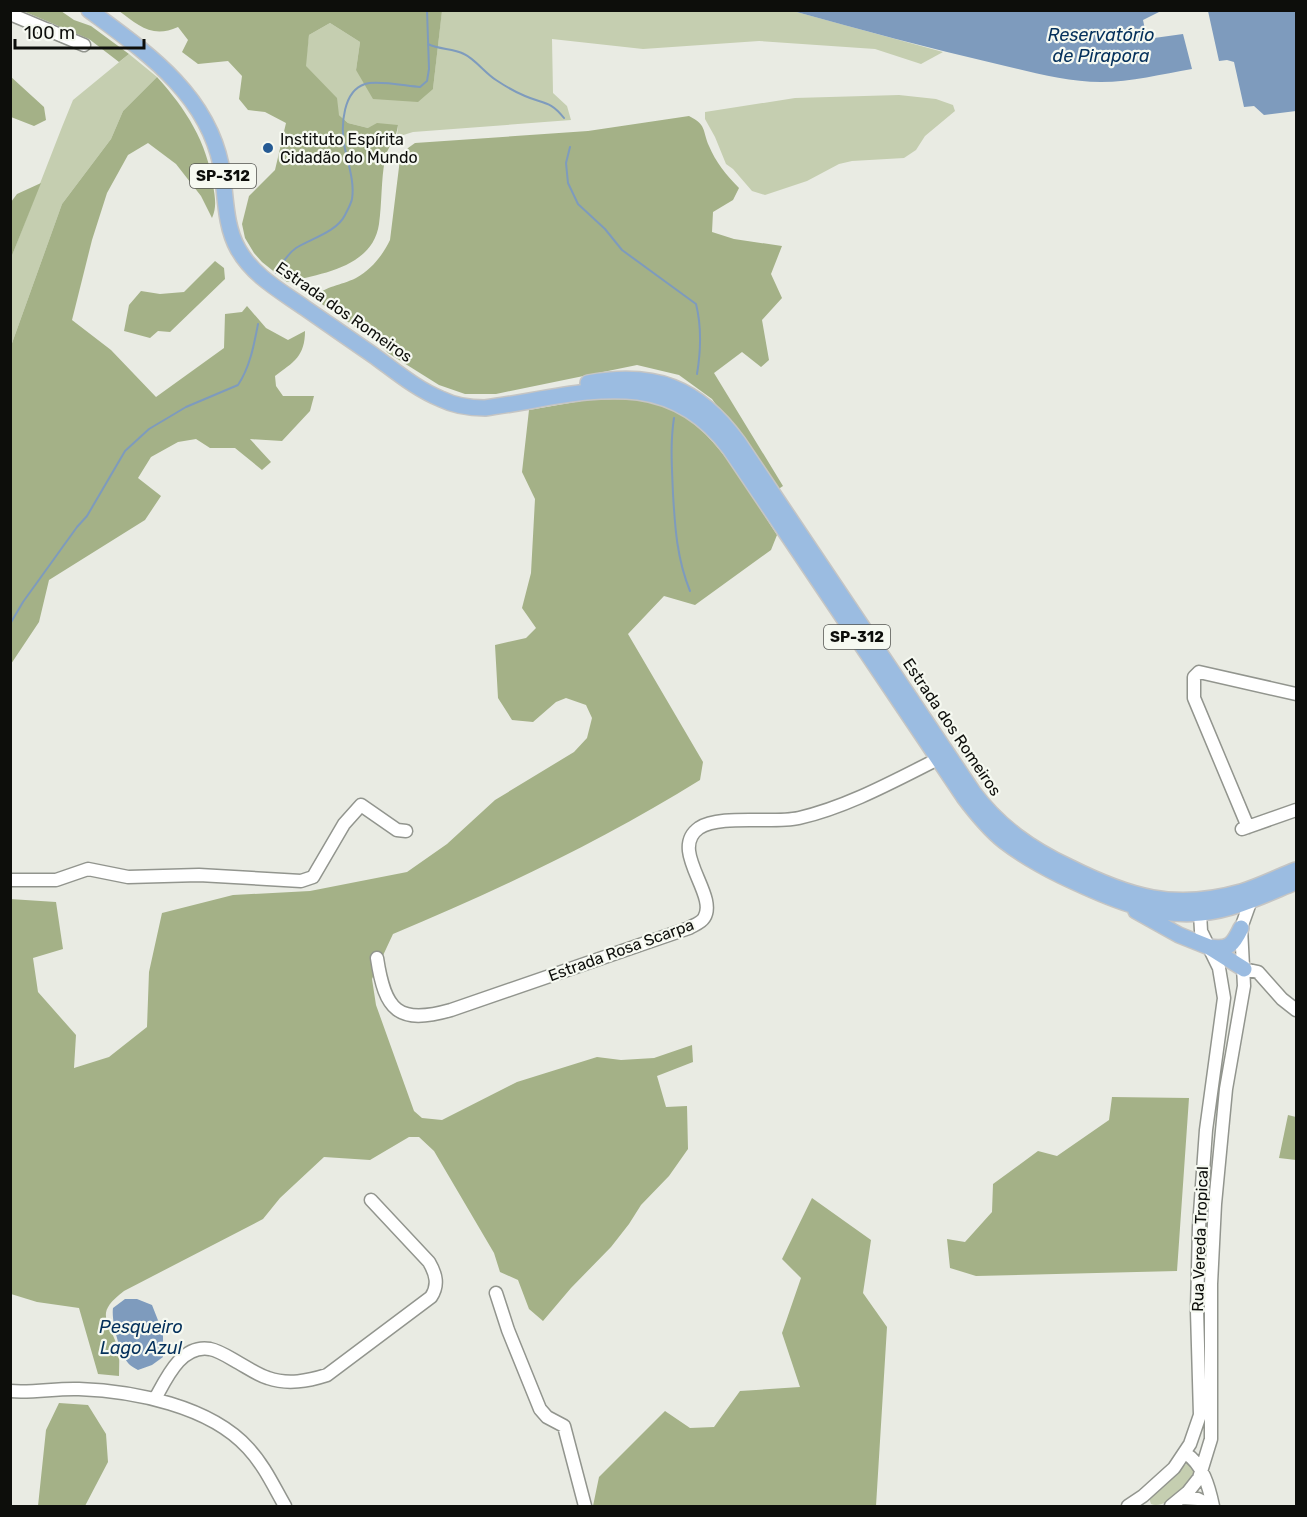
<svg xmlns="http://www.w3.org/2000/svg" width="1307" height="1517" font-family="Rubik,sans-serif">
  <rect width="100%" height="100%" fill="#e9ebe3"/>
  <!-- green -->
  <path fill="#c5ceb0" d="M442 10 793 11 943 52 921 64 875 49 759 41 643 49 552 39 553 93 567 106 571 120 413 132 397 137 398 125 368 128 348 123 339 115 305 66 309 35 330 23 360 42 356 70 433 89Z
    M129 54 157 77 123 111 111 139 62 204 11 346V258L62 127 73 100Z
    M899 95 936 99 953 105 955 111 925 136 916 150 904 158 852 161 839 164 807 181 765 195 752 191 733 169 726 164 715 137 705 119V112L795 98Z
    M1189 1463 1195 1471C1191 1485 1166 1510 1151 1504L1149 1498 1151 1495 1186 1464Z"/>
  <!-- forest -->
  <path fill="#a4b187" d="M23 11H61L74 20 91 26 129 54 119 62 89 39Z
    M119 11H442L433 89 418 102 373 99 356 70 360 42 330 23 309 35 306 66 337 98 339 115 348 123 368 128 377 123 398 125C396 141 388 145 385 159 381 180 382 203 379 224 373 267 321 274 287 282L262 262 254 253 245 238 242 224 249 196 275 170 286 123 265 112 248 110 239 99 242 76 228 61 198 64 182 52 188 40 178 27C152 39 138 25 119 11Z
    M10 76 44 107 46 120 34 126 11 117Z
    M157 77C186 109 207 142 213 185 215 197 217 207 212 218L201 196 176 164 148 143 128 155 107 193 92 240 72 320 111 350 156 397 224 348 225 314 242 312 247 306 266 328 288 340 305 331C305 356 294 362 275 376L276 386 283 396H314L310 411 282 441 250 439 271 462 262 470 235 448H210L196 439 178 442 151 457 138 478 161 496 145 520 49 580 39 622 11 664V346L62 204 111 139 123 111Z
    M689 116C707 125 702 130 709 146 715 161 727 176 739 188L733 200 713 212 712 232 734 239 782 246 771 274 782 298 762 320 769 360 761 367 742 352 714 373 783 486 777 490 712 399 679 375 637 365 496 394H465L439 385 388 353 379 343 313 298C327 285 340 286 356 278 371 270 383 255 390 240L400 159 408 148 415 143 588 131Z
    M41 183 11 258V202L17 194Z
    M215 261 224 268 225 279 170 332 158 331 150 338 124 331 129 305 141 291 160 294 184 292Z
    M587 400C606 400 629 398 648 401 709 413 745 487 777 535L771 550 695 605 664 596 628 634 703 762 700 780C602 841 498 890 393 934L372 979 376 1005 414 1111 422 1118 442 1120 517 1082 597 1057 621 1060 654 1058 692 1045 693 1062 657 1076 666 1107 687 1106 688 1149 669 1176 641 1205 629 1224 611 1247 571 1288 543 1321 529 1309 518 1280 500 1272 494 1253 434 1151 419 1137H409L370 1160 324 1157 280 1198 263 1219 124 1291C94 1314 108 1319 118 1348 120 1356 119 1367 119 1376L98 1374 79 1308 37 1302 11 1294 10 899 56 902 63 949 33 958 38 992 76 1035 74 1068 109 1057 147 1027 149 972 162 913 233 895 310 891 407 872 447 844 495 800 574 752 587 738 592 718 586 705 566 698 556 702 533 722 512 720 498 698 495 645 526 638 536 628 522 608 531 573 535 499 522 472 529 410Z
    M1112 1097 1189 1098 1177 1271 976 1276 950 1268 947 1239 965 1242 992 1212 993 1184 1038 1151 1057 1156 1109 1120Z
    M1288 1115 1296 1117V1160L1279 1158Z
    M812 1198 871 1240 863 1293 887 1327 876 1506H593L599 1477 665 1411 690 1428 714 1427 740 1391 800 1387 782 1333 801 1278 782 1259Z
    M59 1403 88 1405 106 1434 108 1462 85 1506H38L46 1430Z"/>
  <!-- water -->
  <path fill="#7e9bbd" d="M779 11H1161L1143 20 1147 39 1183 34 1192 69C1162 74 1131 82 1101 82 1066 82 1031 72 997 64 929 48 861 30 793 11Z
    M1208 11H1296V111L1264 115 1254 106 1244 107 1234 62 1227 60 1219 61Z
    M125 1299H137L152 1305 163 1333V1357L152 1365 138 1370C135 1368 132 1367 130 1365 120 1356 111 1321 113 1308Z"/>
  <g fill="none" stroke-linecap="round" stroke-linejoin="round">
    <!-- stream -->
    <path stroke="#7e9bbd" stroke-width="2" d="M428 44C440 50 452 48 464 54 475 59 485 73 496 80 505 86 515 92 525 96 543 104 550 100 564 118
      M570 147 566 163 568 183 578 204 605 229 622 250 696 304C702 328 701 350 697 374
      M276 273C282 264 287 254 296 248 310 239 337 232 345 215 347 211 351 204 352 199 355 181 347 161 344 144 341 125 343 91 365 84 377 80 406 86 420 87L427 81 429 69 427 10
      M674 418C670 444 672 468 673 494 675 528 677 559 690 591
      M10 624 23 602 77 527 87 516 125 451 149 429 186 407 238 385C250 367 254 345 258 324"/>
    <!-- minor casing -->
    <g stroke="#92958e" stroke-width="15">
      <path id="minor" d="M10 14 84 45
        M1248 827 1194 698V677L1199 672 1296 694
        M1242 829 1296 810
        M10 880H56L88 869 128 877 199 875 301 881 313 877 344 824 361 805 397 830 406 831
        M377 958C385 1011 398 1025 451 1010L689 928C694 925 701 923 704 918 719 895 668 850 699 828 720 814 772 824 799 818 847 807 894 781 938 759
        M1244 969 1258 972 1282 999 1296 1010
        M496 1293 508 1330 540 1409 547 1417 564 1426 585 1506
        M10 1391C34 1393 56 1388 79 1389 134 1391 210 1406 248 1448 264 1465 274 1487 285 1506
        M155 1399C166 1379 181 1344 210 1349 220 1351 230 1358 239 1363 248 1368 258 1375 268 1378 288 1385 308 1381 327 1375L431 1297C439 1285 436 1274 429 1262L371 1200
        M1185 1453C1203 1464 1209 1487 1213 1506
        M1182 1498 1198 1499 1212 1506
        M1128 1506 1143 1496 1174 1468 1190 1444 1200 1415 1197 1311 1199 1227 1206 1130 1224 998 1219 968 1201 931 1200 913
        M1171 1506 1188 1492 1199 1478 1211 1439V1284L1215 1204 1226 1089 1244 986 1241 928 1251 900"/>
    </g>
    <!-- major casing -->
    <g stroke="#c5c5c4" stroke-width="18">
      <path id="major" d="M89 10C144 51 206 92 221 165 226 192 224 224 238 249 253 276 281 291 305 308 328 324 350 339 373 355 394 370 416 389 441 399 455 406 469 408 485 408 577 396 664 360 730 449L964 797C976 813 988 828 1004 841 1022 855 1042 866 1062 876 1106 897 1152 918 1201 913 1234 910 1266 894 1296 882
        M588 383C655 371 698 387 738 442L973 792C999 827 1031 849 1069 867 1129 897 1174 911 1241 892 1260 886 1278 877 1296 870
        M1136 911 1179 935 1209 947 1244 969
        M1209 947C1229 950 1233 945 1241 928"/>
    </g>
    <!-- minor -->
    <use href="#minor" stroke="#fff" stroke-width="12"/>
    <!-- major -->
    <use href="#major" stroke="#9bbce1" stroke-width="15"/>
  </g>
  <!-- markers -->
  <circle fill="#255a93" stroke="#f6f9f1" stroke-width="2" cx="268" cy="148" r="6"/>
  <g text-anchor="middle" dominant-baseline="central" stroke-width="4.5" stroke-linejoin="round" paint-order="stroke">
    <!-- shield labels -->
    <g fill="#f6f9f1" stroke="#535450" stroke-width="1.5">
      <rect x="190" y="164" width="66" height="24" rx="4.5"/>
      <rect x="824" y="625" width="66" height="24" rx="4.5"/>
    </g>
    <g font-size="15" font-weight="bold" fill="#0d0e0b">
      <text x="223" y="176">SP-312</text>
      <text x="857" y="637">SP-312</text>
    </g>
    <!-- poi labels -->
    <g font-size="16" fill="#0d0e0b" stroke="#f6f9f1" text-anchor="start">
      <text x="280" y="139">Instituto Espírita<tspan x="280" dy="18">Cidadão do Mundo</tspan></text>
    </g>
    <!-- street labels -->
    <g font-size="16" fill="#0d0e0b" stroke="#f6f9f1">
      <text transform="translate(344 312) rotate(35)">Estrada dos Romeiros</text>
      <text transform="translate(952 727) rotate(56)">Estrada dos Romeiros</text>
      <text transform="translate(621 950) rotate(-20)">Estrada Rosa Scarpa</text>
      <text transform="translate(1200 1239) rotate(-88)">Rua Vereda Tropical</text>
    </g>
    <!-- water labels -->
    <g font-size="18" font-style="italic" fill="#04305b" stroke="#f6f9f1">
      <text x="1101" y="35">Reservatório<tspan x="1101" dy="21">de Pirapora</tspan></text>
      <text x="141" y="1327">Pesqueiro<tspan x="141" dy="21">Lago Azul</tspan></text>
    </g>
  </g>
  <!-- border -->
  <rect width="1307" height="1517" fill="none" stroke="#0d0e0b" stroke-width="24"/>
  <!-- scale -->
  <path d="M15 39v9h129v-9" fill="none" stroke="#0d0e0b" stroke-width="3"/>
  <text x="24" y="39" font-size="18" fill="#0d0e0b" stroke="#f6f9f1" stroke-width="4.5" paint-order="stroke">100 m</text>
</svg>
